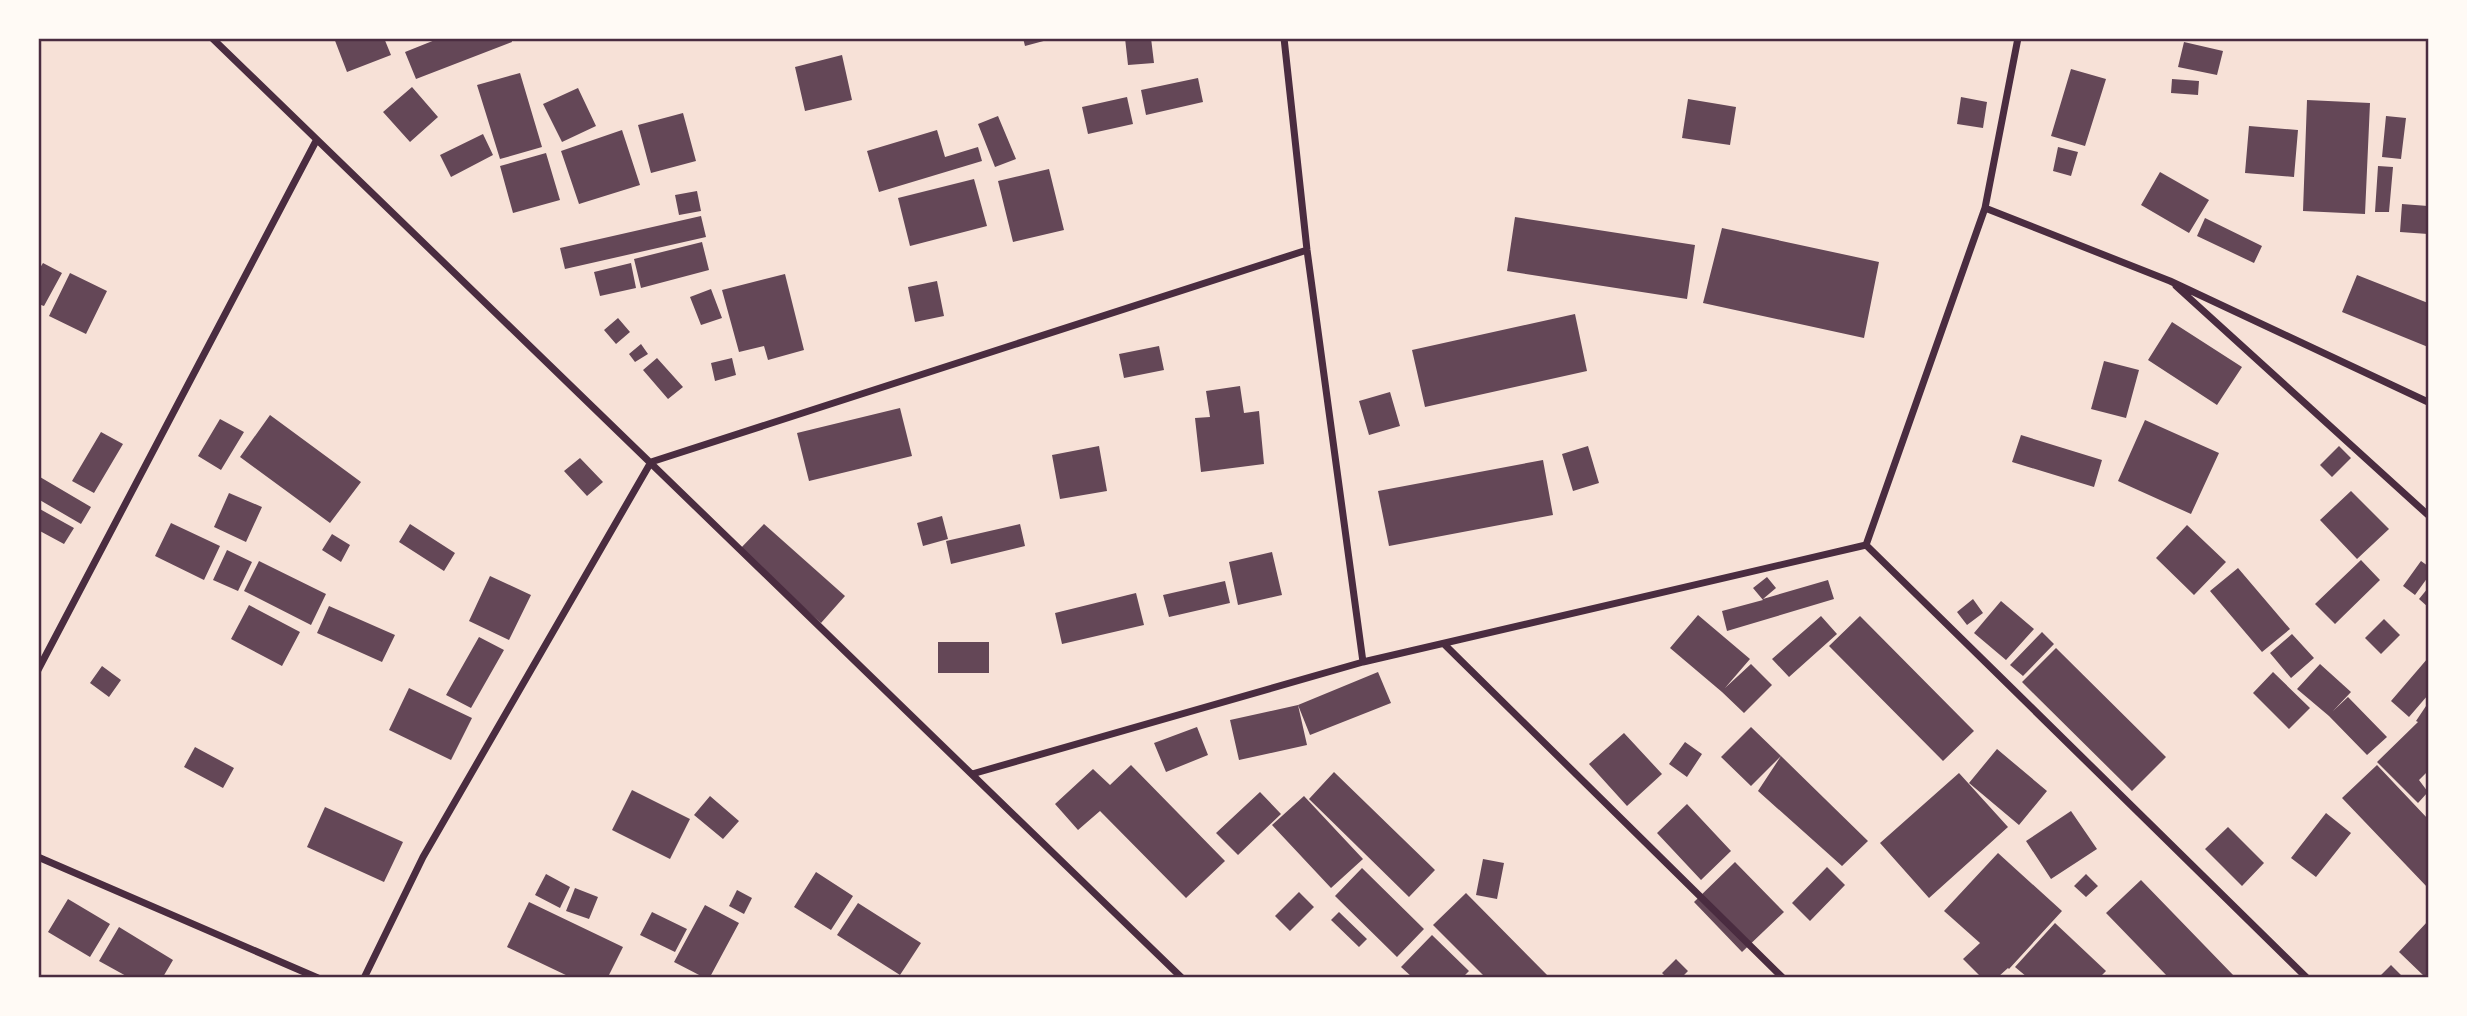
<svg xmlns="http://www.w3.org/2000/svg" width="2467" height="1016" font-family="'Open Sans',sans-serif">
  <rect width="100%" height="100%" fill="#f7e1d7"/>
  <!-- building -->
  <path fill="#644757" d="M334 38H384L391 55 347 72Z
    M440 38H511L512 42 416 79 405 52Z
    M1023 38H1051V39L1025 46Z
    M1125 38H1151L1154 63 1128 65Z
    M2184 42 2223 51 2217 75 2178 67Z
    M842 55 852 100 805 111 795 67Z
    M2071 69 2106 79 2085 146 2051 136Z
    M520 73 542 147 500 159 477 85Z
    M1198 78 1203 102 1146 115 1141 90Z
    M2172 79 2199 81 2198 95 2171 93Z
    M412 87 438 117 410 142 383 112Z
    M578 88 596 126 562 142 543 104Z
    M1127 97 1133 124 1088 134 1082 107Z
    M1961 97 1987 102 1983 128 1957 124Z
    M1688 99 1736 107 1730 145 1682 138Z
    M2307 100 2370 103 2365 214 2303 211Z
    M683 113 696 161 651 173 638 125Z
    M998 116 1016 159 995 167 978 124Z
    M2386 116 2406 118 2401 159 2382 157Z
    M2249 126 2298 130 2294 177 2245 173Z
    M622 130 640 185 579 204 561 151Z
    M937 130 945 157 978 147 982 161 879 192 867 151Z
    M483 134 493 155 451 177 440 155Z
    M2058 147 2078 152 2071 176 2053 171Z
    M546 153 560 200 513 213 500 166Z
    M2378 166 2393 167 2389 212H2375Z
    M1049 169 1064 230 1013 242 998 181Z
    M2160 172 2209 200 2189 233 2141 205Z
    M974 179 987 226 910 246 898 198Z
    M697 191 701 211 679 215 675 195Z
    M2402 204 2428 206V234L2400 232Z
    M701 216 706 237 565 269 560 248Z
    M1515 217 1695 245 1687 299 1507 271Z
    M2205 218 2262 246 2254 263 2197 236Z
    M1722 228 1879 262 1864 338 1703 303Z
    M702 242 709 270 641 288 634 259Z
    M43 263 62 273 44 306 38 304V271Z
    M631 263 636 288 600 296 594 272Z
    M70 273 107 291 86 334 49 316Z
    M785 274 804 350 768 360 764 346 739 352 722 290Z
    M2357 275 2428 303V347L2342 312Z
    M937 281 944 316 915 322 908 287Z
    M711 289 722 318 701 325 690 297Z
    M1575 314 1587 371 1425 407 1412 350Z
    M618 318 630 332 616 344 604 330Z
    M2172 322 2242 367 2217 405 2148 360Z
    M641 344 648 354 635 362 629 354Z
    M1159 346 1164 370 1124 378 1119 354Z
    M657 358 683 387 668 399 643 370Z
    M732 358 736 375 715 381 711 363Z
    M2104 361 2139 370 2126 418 2091 409Z
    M1240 386 1244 413 1259 411 1264 464 1201 472 1195 418 1210 417 1206 391Z
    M1390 392 1400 426 1369 435 1359 401Z
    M900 408 912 456 809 481 797 433Z
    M270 415 361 482 330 523 240 457Z
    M220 419 244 432 221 470 198 456Z
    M2145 420 2219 453 2191 514 2118 481Z
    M101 432 123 444 94 493 72 481Z
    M2021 435 2102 460 2094 487 2012 462Z
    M1099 446 1107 491 1060 499 1052 455Z
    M1588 446 1599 483 1573 491 1562 454Z
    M2339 446 2351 458 2332 477 2320 465Z
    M580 458 603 482 587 496 564 471Z
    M1543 460 1553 515 1389 546 1378 491Z
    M40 477 91 507 81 524 38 499Z
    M2351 491 2389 529 2357 559 2320 520Z
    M229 493 262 507 246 542 214 527Z
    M38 508 74 528 64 544 38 530Z
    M942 516 948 539 923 546 917 523Z
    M171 523 220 546 204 580 155 556Z
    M410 524 455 553 444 571 399 542Z
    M764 524 845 596 821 623 739 550Z
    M1020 524 1025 546 951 564 946 541Z
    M2187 525 2226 562 2194 595 2156 558Z
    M332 534 350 545 341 562 322 550Z
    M227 550 252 562 238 591 213 580Z
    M1272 552 1282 595 1238 605 1229 562Z
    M2361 560 2380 580 2335 624 2315 604Z
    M259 561 326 594 311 625 244 591Z
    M2421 561 2428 566V577L2415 595 2403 586Z
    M2238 568 2290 629 2262 652 2210 591Z
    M490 576 531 595 509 640 469 621Z
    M1767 577 1776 588 1763 599 1828 580 1834 599 1727 631 1722 611 1763 600 1753 588Z
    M1225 581 1230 603 1169 617 1163 595Z
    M2428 588V607L2419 599Z
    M1136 593 1144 625 1062 644 1055 613Z
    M1973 599 1983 613 1967 625 1957 612Z
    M2001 601 2034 629 2006 660 1974 633Z
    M249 605 300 632 282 666 231 639Z
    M329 606 395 635 382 662 317 633Z
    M1698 615 1750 659 1725 688 1751 664 1772 685 1744 713 1722 692 1670 648Z
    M1821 616 1837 634 1789 677 1772 659Z
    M1860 616 1974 731 1943 761 1829 646Z
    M2384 619 2400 635 2381 654 2365 638Z
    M2042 632 2054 644 2023 676 2010 665Z
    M2292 634 2314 658 2291 678 2270 653Z
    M479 637 504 650 471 708 446 695Z
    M938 642H989V673H938Z
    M2056 648 2166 757 2132 791 2022 682Z
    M2428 658V695L2409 717 2391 701Z
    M2320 664 2351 692 2333 711 2348 697 2387 737 2367 755 2329 716 2297 689Z
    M102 666 121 680 109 697 90 683Z
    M1378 672 1391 703 1310 735 1298 705Z
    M2273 672 2310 708 2289 729 2253 693Z
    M409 688 472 718 451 760 389 730Z
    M2428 703V739L2426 741 2428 744V771L2419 780 2428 792 2418 803 2377 762 2418 722 2416 721Z
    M1298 705 1307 745 1239 760 1230 720Z
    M1197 727 1208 755 1166 772 1154 743Z
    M1751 727 1781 756 1751 786 1721 757Z
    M1624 733 1662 774 1627 806 1589 764Z
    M1685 742 1702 754 1687 777 1669 764Z
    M195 747 234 768 223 788 184 767Z
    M1997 749 2047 791 2019 825 1969 783Z
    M1781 756 1868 841 1842 866 1758 791Z
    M1131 765 1225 861 1186 898 1100 811 1078 830 1055 804 1093 769 1110 785Z
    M2377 765 2428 819V888L2342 798Z
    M1334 772 1435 870 1409 897 1309 799Z
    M1959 773 2008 827 1929 898 1880 843Z
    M632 790 690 819 670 859 612 830Z
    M1260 792 1281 814 1238 855 1216 833Z
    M710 796 739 821 723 839 694 815Z
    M1304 796 1363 859 1331 888 1272 825Z
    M1687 804 1731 851 1701 880 1657 833Z
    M325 807 403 842 384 882 307 847Z
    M2071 811 2097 849 2051 879 2026 841Z
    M2326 813 2351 833 2316 877 2291 858Z
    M2228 827 2264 863 2242 886 2205 849Z
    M1998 853 2062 911 2009 969 2008 968 1998 977H1981L1963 959 1980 943 1944 911Z
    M1483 859 1504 863 1497 899 1476 895Z
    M1735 862 1784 912 1742 952 1694 902Z
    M1827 867 1845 885 1810 921 1792 903Z
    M1362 868 1424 929 1397 957 1335 896Z
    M816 872 853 896 831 930 794 907Z
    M546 874 570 887 560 908 535 895Z
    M2086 874 2098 886 2086 897 2074 886Z
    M2141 880 2235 977H2168L2106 913Z
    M575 888 598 897 589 919 566 911Z
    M737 890 752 898 744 914 729 906Z
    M1299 892 1314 907 1290 931 1275 916Z
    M1466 893 1549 977H1485L1433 925Z
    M68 899 110 924 90 957 48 932Z
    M529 902 623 947 608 977H570L507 947Z
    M858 903 921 943 900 975 837 935Z
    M705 905 739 923 710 977H703L674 962Z
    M652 912 687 929 675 952 640 935Z
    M1339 912 1367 939 1359 947 1331 920Z
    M2428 921V977H2425L2399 952Z
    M2055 923 2106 971 2100 977H2027L2015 967Z
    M119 927 173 960 163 977H128L99 961Z
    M1432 935 1469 971 1463 977H1412L1401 967Z
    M1676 959 1688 971 1682 977H1666L1662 973Z
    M2391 965 2403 977H2379Z"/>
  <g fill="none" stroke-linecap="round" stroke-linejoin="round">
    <!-- minor -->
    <path stroke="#4a2c40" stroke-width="7" d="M212 38 1182 978
      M1284 38 1307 250 1363 662
      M1985 208 2170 281 2428 402
      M2176 286 2428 515
      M1866 545 2307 978
      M1866 545 1985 208 2018 38
      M1444 644 1783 978
      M38 670 316 141
      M972 774 1363 662 1866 545
      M38 857 318 978
      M364 978 423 857 651 462 1307 250"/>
  </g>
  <!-- border -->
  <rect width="2467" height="1016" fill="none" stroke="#fffaf5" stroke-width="80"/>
  <rect x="40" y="40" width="2387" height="936" fill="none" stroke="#4a2c40" stroke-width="2.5"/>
</svg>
